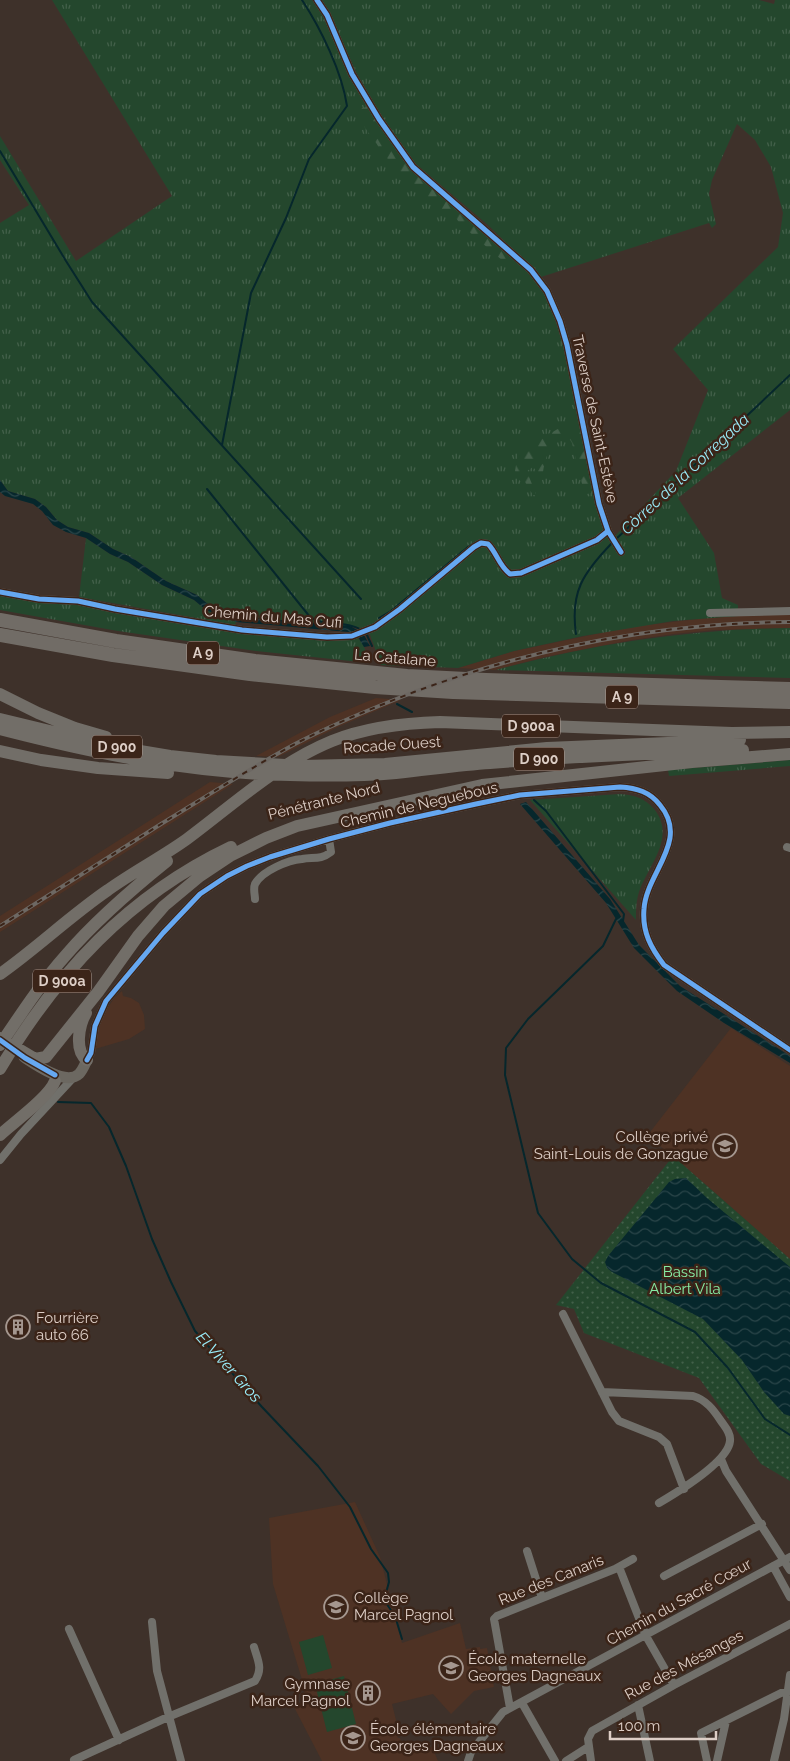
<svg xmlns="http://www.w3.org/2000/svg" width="790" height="1761" font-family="Raleway,sans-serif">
  <defs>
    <pattern id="grass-tufts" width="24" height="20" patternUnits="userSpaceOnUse" patternTransform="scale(1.25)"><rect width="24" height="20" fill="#24472d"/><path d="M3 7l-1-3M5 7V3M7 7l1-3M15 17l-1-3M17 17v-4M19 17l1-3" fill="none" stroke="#43604a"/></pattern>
    <pattern id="forest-firs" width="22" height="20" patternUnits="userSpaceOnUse" patternTransform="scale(1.25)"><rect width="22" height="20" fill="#24472d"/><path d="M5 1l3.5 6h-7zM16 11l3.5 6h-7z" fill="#43604a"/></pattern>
    <pattern id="park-dots" width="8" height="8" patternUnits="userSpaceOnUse" patternTransform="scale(1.25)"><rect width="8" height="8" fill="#24472d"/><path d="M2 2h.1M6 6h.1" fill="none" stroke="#43604a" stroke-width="1.8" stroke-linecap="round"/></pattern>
    <pattern id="water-waves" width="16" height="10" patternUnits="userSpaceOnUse" patternTransform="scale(1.25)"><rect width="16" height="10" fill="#06272c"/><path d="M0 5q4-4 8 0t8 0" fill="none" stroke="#2a4549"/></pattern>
  </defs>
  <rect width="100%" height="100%" fill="#3e312a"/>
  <!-- built -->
  <path fill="#4e3224" d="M763 615H790V628L715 630 674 634 632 640 545 657 496 670 458 668 514 651 629 627 715 617Z
    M376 698 401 700 338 727 278 757 256 756 330 717Z
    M210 782 233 784 0 932V916Z
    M122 991 123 996 131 998 139 1003 144 1015 145 1029 129 1039 95 1049 98 1027 101 1017 115 997Z
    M731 1028 790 1066V1259L673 1156 647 1136Z
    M355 1502 380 1557 402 1643 460 1623 466 1649 480 1647V1649L487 1648 494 1687 474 1691 451 1714 433 1694 392 1704 396 1720 394 1724 398 1738H400L405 1754 432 1747 438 1761H322L294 1707 306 1700 303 1683 273 1584 269 1518Z"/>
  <!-- grass -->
  <path fill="url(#grass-tufts)" d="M52 0H312L323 16 349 76 375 121 410 169 528 272 544 293 556 322 563 345 596 505 615 536 676 471 708 390 673 349 778 247 783 213 771 167 755 140 737 124 712 180 709 194 716 224 712 228 709 223 541 277 488 225 416 164 382 116 356 72 330 12 322 0H759L774 4 775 0H790V410L678 498 714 553 722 598 738 605V616L673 621 583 636 514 651 458 668 381 665 370 635 364 628 237 616 209 605 197 595 166 581 131 557 113 549 89 533 68 527 57 520 46 507 35 499 8 491 0 480V223L29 205 0 160V136L76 261 172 196Z
    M86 538 110 554 128 562 162 585 194 600 206 610 236 622 235 625 79 597Z
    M0 595 78 604 235 632 357 637 363 644 370 663 256 651 118 631 0 610Z
    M790 628V678L496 670C592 644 690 629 790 628Z
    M790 760V766L669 776 668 770Z
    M620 794C634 795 645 798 654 809 677 837 648 866 639 892 636 901 636 911 636 920L530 800Z"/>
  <!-- forest -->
  <path fill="url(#forest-firs)" d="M328 107 332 108C333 113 331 118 332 123L328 129 323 126V138L321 139 314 130 318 122H325L324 113Z
    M367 107 402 158 401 162H405L410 170 517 262 510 267 460 224 455 216 451 217 403 178 400 172V167H395L390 162 360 121 358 115 362 108Z
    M566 424 579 428 581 431 592 488 591 493 587 494 584 492 572 443 569 438C550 441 546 455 543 472L539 474 533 467 527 471 536 495H533L525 482 520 481 515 471 519 448 526 441 551 433Z"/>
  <!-- park -->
  <path fill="url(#park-dots)" d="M673 1156 790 1259V1481L761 1464 699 1378 584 1333 574 1309 556 1305Z"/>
  <!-- pitch -->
  <path fill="#24472d" d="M323 1635 332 1668 308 1675 299 1642Z
    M344 1676 356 1724 327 1732 315 1684Z"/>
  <!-- water -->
  <path fill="url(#water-waves)" d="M0 480 8 491 35 499 46 507 57 520 68 527 89 533 113 549 131 557 166 581 197 595 209 605 237 616 350 626 363 633 370 646 364 647 358 637 348 632 236 622 206 610 194 600 162 585 128 562 110 554 86 538 66 532 53 525 42 511 33 504 5 496 0 492Z
    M526 802 610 899 639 945 680 986 790 1056V1063L724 1023 677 991 634 948 606 903 520 804Z
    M686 1178 707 1198 790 1267V1416L784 1414 764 1392 742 1360 703 1319 612 1272 607 1268 605 1262 608 1256 669 1182 675 1179Z"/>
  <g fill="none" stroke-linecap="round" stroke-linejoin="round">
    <!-- stream -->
    <path stroke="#06272c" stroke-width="2" d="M0 151 66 261 92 302 361 599
      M222 445 251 293 286 218 309 159 347 106C342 72 321 29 302 0
      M207 489 310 617C325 627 344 620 360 629
      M615 540 790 375
      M379 618 391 611 468 547 479 541
      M366 633 372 646
      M576 634C570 592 583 573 612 543
      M397 704 412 712
      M534 800 546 811 624 914 623 921
      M616 919 603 946 528 1019 506 1048 505 1075 538 1213 572 1259 601 1283 695 1332 728 1368 765 1419 790 1435
      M58 1102 91 1103 109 1127 126 1166 152 1239 171 1282 195 1331 262 1407 318 1466 350 1507 371 1549 388 1573 389 1582 384 1600 395 1616 402 1639"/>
    <!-- minor -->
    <path stroke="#71706b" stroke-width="8" d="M317 0 327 15 352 74 379 119 413 167 531 270 547 291 560 321 567 345 599 504 608 531 621 552
      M0 592 39 599 78 601 115 609 242 630 327 637 352 636 375 627 400 609 474 547 481 543 488 544C497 553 499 566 510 574L521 573 597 540 608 531
      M710 613 790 611
      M787 847 790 848
      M255 899C255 895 253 889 255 884 262 871 288 860 302 859 313 857 321 860 331 852L329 839
      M87 1060 91 1053 95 1026 106 1001 163 933 200 894 227 876 247 866 270 857 329 839 390 823 476 804 520 795 620 787C637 788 650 792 660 805 690 841 646 873 644 909 642 932 651 948 664 965L790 1050
      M0 1160 21 1134 73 1078
      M563 1314 612 1412 619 1421 659 1437 667 1444 684 1489
      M602 1392 693 1396C706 1400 713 1409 721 1421 725 1427 731 1433 730 1441 728 1462 676 1493 659 1503
      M721 1459 726 1471 790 1570
      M527 1551 542 1598
      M773 1566 790 1597
      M619 1567 646 1636 674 1685
      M664 1576 762 1524
      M152 1622 157 1671 181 1761
      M69 1629 119 1740
      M522 1703 555 1761
      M638 1705 650 1761
      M510 1708 494 1619 497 1616 615 1569 633 1559
      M74 1760 168 1717 255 1681C263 1668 258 1661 254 1647
      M468 1761 471 1752 503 1712 790 1557
      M566 1761 588 1747
      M591 1761 588 1739 592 1731 674 1685 790 1624
      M707 1761 701 1733 781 1693 790 1691
      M717 1761 726 1721
      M774 1761 784 1719 790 1675"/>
    <!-- secondary -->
    <path stroke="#6c6861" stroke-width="11" d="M24 1057C36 1065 66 1086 79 1074 83 1070 85 1064 87 1060"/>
    <!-- trunk -->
    <path stroke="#726e68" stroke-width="12" d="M0 694 38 713 75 728 106 737
      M0 719 116 747 170 756 216 761 303 766 385 764 547 748 740 740
      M0 729C97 754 190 773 290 775 325 776 361 776 396 773 427 770 458 765 490 763 574 756 658 753 743 750
      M0 751 41 760 98 768 168 773
      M0 974C37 948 70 916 108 890 133 872 162 857 187 839 234 804 278 763 332 741 367 727 403 723 440 722L732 733 790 732
      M86 1013C79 1025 74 1051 87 1060
      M0 1038 35 1059 46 1057 98 992 138 936 164 906 200 876 230 856 266 838 297 826 482 785 692 762 790 754
      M0 1045C21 1014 41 983 66 955 96 920 131 890 167 861
      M0 1069C57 973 128 896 231 847
      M0 1135C14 1122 49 1097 55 1081"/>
    <!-- motorway -->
    <path stroke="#716c66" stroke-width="14" d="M0 620 116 641 255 661 407 676 486 680 790 689
      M0 635 113 655 250 674 375 687 453 692 790 702"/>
    <!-- rail casing -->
    <g stroke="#6d6863" stroke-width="4">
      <path id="rail" d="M0 926C54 892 107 858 161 824 205 797 249 769 295 744 333 724 373 708 414 692 536 647 659 623 790 622"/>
    </g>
    <!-- rail -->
    <use href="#rail" stroke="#3b2418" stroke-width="2" stroke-dasharray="5.5" stroke-linecap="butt"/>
    <!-- cycleway casing -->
    <g stroke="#3b2418" stroke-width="8">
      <path id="cycleway" d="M317 0 327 15 352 74 379 119 413 167 531 270 547 291 560 321 567 345 599 504 608 531 621 552
        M0 592 39 599 78 601 115 609 242 630 327 637 352 636 375 627 400 609 474 547 481 543 488 544C497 553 499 566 510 574L521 573 597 540 608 531
        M0 1040 25 1058 55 1075
        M87 1060 91 1053 95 1026 106 1001 163 933 200 894 227 876 247 866 270 857 329 839 390 823 476 804 520 795 620 787C637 788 650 792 660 805 690 841 646 873 644 909 642 932 651 948 664 965L790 1050"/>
    </g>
    <!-- cycleway -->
    <use href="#cycleway" stroke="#66a8f1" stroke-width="5"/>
  </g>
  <!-- icons -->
  <defs>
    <g id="school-ring" transform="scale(1.25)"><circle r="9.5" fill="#3b2418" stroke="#a5978f" stroke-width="1.5"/><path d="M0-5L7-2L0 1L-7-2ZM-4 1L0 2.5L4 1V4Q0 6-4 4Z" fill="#a5978f"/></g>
    <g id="building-ring" transform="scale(1.25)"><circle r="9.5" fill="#3b2418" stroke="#a5978f" stroke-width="1.5"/><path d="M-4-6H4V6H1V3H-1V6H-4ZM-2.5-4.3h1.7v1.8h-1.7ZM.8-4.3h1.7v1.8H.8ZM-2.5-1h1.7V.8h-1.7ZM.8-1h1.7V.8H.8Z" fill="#a5978f"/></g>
  </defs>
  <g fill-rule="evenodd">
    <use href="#school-ring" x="725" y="1146"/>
    <use href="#building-ring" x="18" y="1327"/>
    <use href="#school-ring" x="336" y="1607"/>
    <use href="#school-ring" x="451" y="1668"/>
    <use href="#building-ring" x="368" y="1693"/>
    <use href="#school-ring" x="353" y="1738"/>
  </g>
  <g text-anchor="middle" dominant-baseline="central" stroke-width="5" stroke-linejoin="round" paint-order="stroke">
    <!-- shield labels -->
    <g fill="#3b2418" stroke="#ac9b92" stroke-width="1">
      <rect x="187" y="641.5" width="32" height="23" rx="4"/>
      <rect x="606" y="685.5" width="32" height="23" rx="4"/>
      <rect x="502" y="714.5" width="58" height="23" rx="4"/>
      <rect x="92" y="735.5" width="50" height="23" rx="4"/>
      <rect x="514" y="747.5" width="50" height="23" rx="4"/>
      <rect x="33" y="969.5" width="58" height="23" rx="4"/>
    </g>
    <g font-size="14" font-weight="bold" fill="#ddcec6">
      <text x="203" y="653">A 9</text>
      <text x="622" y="697">A 9</text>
      <text x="531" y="726">D 900a</text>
      <text x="117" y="747">D 900</text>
      <text x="539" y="759">D 900</text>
      <text x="62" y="981">D 900a</text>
    </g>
    <!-- street labels -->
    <g font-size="15" fill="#ddcec6" stroke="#3b2418">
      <text transform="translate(595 419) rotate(78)">Traverse de Saint-Estève</text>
      <text transform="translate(273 617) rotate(5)">Chemin du Mas Cufi</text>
      <text transform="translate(395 658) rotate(5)">La Catalane</text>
      <text transform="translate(392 745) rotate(-4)">Rocade Ouest</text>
      <text transform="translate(324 801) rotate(-14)">Pénétrante Nord</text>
      <text transform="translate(419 805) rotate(-13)">Chemin de Neguebous</text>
      <text transform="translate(551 1580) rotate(-22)">Rue des Canaris</text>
      <text transform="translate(679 1602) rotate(-29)">Chemin du Sacré Cœur</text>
      <text transform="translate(684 1665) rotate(-28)">Rue des Mésanges</text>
    </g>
    <!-- poi labels -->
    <g font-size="15" fill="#ddcec6" stroke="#3b2418" text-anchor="start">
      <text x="708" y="1137" text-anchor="end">Collège privé<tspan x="708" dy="17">Saint-Louis de Gonzague</tspan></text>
      <text x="36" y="1318">Fourrière<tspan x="36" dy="17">auto 66</tspan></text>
      <text x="354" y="1598">Collège<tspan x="354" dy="17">Marcel Pagnol</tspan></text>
      <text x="468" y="1659">École maternelle<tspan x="468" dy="17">Georges Dagneaux</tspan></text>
      <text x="350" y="1684" text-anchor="end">Gymnase<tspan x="350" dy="17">Marcel Pagnol</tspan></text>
      <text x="370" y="1729">École élémentaire<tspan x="370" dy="17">Georges Dagneaux</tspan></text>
    </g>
    <!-- park labels -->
    <g font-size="15" fill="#87eda5" stroke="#3b2418">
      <text x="685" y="1272">Bassin<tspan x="685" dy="17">Albert Vila</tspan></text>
    </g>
    <!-- water labels -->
    <g font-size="16" font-style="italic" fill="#9aeefb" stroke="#3b2418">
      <text transform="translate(685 474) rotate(-43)">Còrrec de la Corregada</text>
      <text transform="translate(229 1367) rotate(48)">El Viver Gros</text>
    </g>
  </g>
  <!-- scale -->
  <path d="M610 1731v8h106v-8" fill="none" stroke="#ddcec6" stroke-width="2.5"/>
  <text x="618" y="1731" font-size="15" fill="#ddcec6" stroke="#3b2418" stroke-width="4" paint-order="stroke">100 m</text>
</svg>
